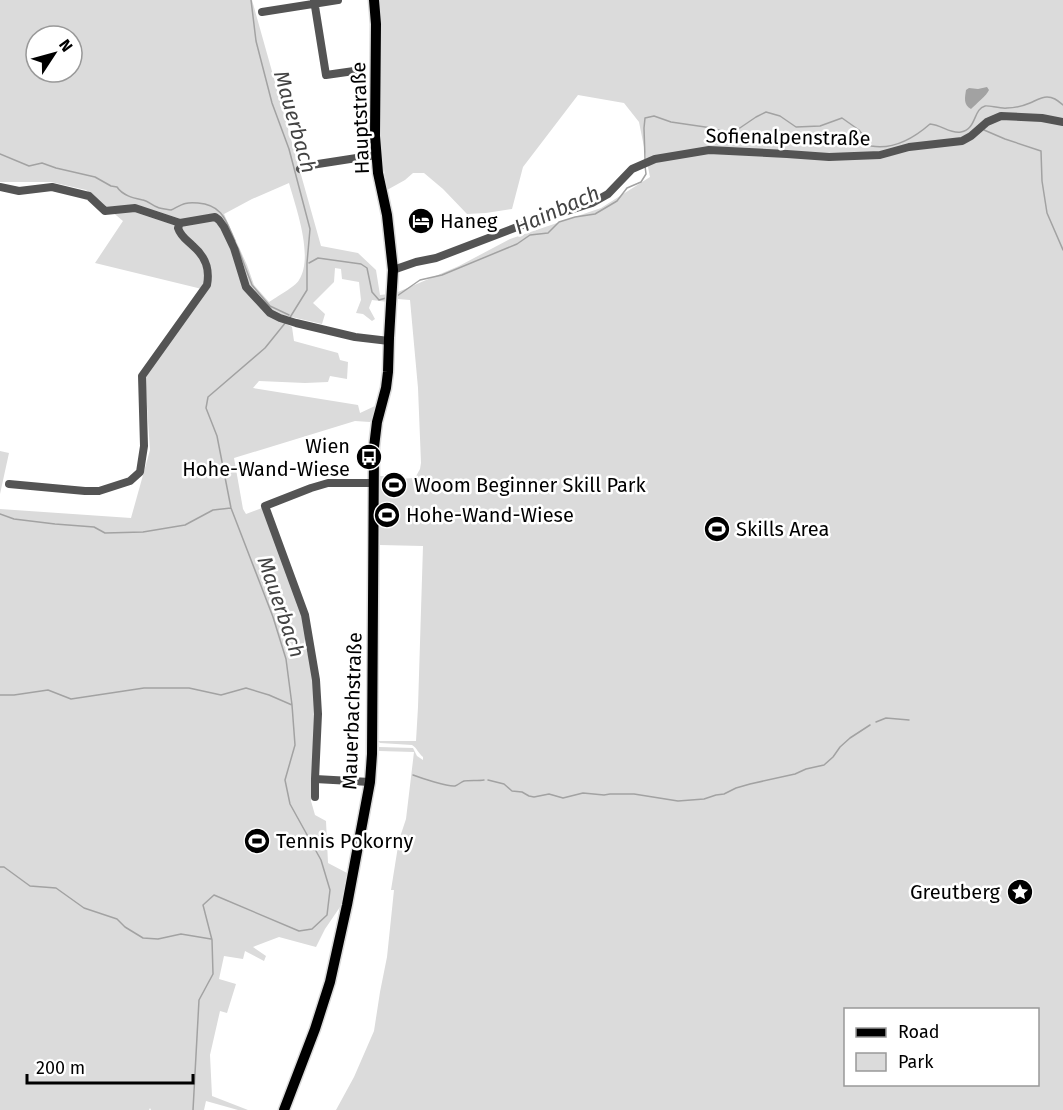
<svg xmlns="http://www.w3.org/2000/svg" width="1063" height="1110" font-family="'Fira Sans',sans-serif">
  <rect width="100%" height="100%" fill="#fff"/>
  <!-- green -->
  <path fill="#dbdbdb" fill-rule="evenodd" d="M0 0H252L321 246 358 253 376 270 380 295 389 294 388 302 372 300 369 308 375 319 372 321 363 314 356 313 361 300 359 282 342 279 341 269 335 268 334 282 313 303 325 314 322 324 287 316 283 322 292 327 294 341 338 353 340 360 348 362 347 379 330 376 328 382 305 383 259 381 253 388 358 405 360 413 375 406 373 418 370 422 355 421 234 458 243 509 246 514 262 508 303 614 306 635 304 643C322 687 313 754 311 801L315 815 326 821 328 863 347 873 351 852H353L345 893H343L341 905 343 907 333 950 331 951 340 907 325 929 316 947 279 937 253 947 266 956 264 961 245 951 243 959 224 956 219 979 236 984 227 1013 220 1011 210 1055 212 1096 248 1110H238L206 1101 204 1110H151L150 1108 149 1110H0V509L131 518 150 450 145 377 206 290 95 263 123 221 86 190 51 182H0ZM36 36H72V72H36ZM289 183C296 208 314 257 299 280 296 286 275 298 269 302L254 285 247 265 224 214 252 199Z
    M377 0H1063V1110H336L354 1077 374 1031 380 992 387 957 394 890H391L399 840 406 819 414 752 379 751V747L413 748 417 756 423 760V757C418 753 417 748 412 745L380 743 378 741H416L418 707 423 546 380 545V476H387L398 479 415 478 420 469 421 463 418 388 410 300 398 299V292L459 266 510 239 601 208 650 177 639 122 624 103 578 95 523 167 512 209 486 213 467 214 443 189 424 173H413L405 180 387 190 378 126ZM846 1010H1038V1084H846Z
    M0 451 9 453 0 494Z"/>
  <!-- water -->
  <path fill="#a2a2a2" d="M987 87 989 90C987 95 976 104 971 109 963 105 965 97 966 90L969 88 978 89Z"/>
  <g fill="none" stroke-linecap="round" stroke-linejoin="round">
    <!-- stream -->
    <path stroke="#a2a2a2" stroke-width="1.5" d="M251 0 256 41 272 103 289 149 310 229 307 263V290L289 319
      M984 130 1005 139 1041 151 1042 181 1047 213 1063 250
      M0 154 29 166 42 163 56 168 95 177 111 186 117 187C123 196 134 198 143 200 148 201 152 205 157 207 161 209 166 209 171 210 183 204 184 202 198 203 223 205 226 221 235 241
      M645 159 644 128 645 118 654 116 671 122 712 128 731 134 756 117 766 112 780 116 796 127 820 126 842 118 859 130 871 146C893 150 914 138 930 124 942 125 950 134 961 132 977 129 973 109 985 106 988 105 1001 109 1007 108 1014 108 1023 106 1030 103 1035 101 1041 97 1047 97 1054 97 1058 101 1063 105
      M238 248 252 285 270 306 289 315
      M309 263 318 258 361 264 367 268 372 292 379 300 386 298
      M397 296 420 280 442 275 517 244 530 235 548 233 559 222 575 217 595 214 617 201 627 188 641 182 646 174 645 166
      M0 514 14 519 55 524 94 527 105 533 143 532 185 525 213 510 231 508
      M0 695H14L48 690 71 699 144 688H189L221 695 246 688 269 695 292 705
      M876 722 886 718 909 720
      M413 775C421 778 448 787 455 786 458 785 461 782 464 781 470 780 478 781 484 780
      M488 780 504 784 512 791 522 792 529 796 534 797 549 794 563 798 583 793 604 795 610 794H634L678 801 704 799 716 795 724 794 736 788 750 784 795 774 806 769 824 765 833 757 840 747 850 738 870 725
      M0 867H4L30 886 56 888 84 908 117 919 125 927 143 938 158 939 181 934 211 939
      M193 1110 199 1000 213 974 212 940 203 905 214 895 299 931 312 929 327 915 330 890 321 860 290 804 285 780 295 745 292 705 286 659 273 617 231 508 217 436 206 408 208 397 265 348 286 322"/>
    <!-- major casing -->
    <g stroke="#dbdbdb" stroke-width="13">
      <path id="major" d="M284 1110 315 1029 330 982 347 905 370 782 372 754 374 447 377 422 386 388 388 372 389 338 393 270 387 215 378 173 375 136 376 24 374 0"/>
    </g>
    <!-- minor -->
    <path stroke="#545454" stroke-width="8" d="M314 0 326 75 361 70
      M262 12 338 0
      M300 169 305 166 376 155
      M0 187 19 191 52 187 89 196 105 211 135 208 180 223 215 217 219 220 224 227 234 248 246 287 270 313 280 318 296 323 355 337 389 341
      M393 270 416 262 436 258 517 227 592 203 608 194 632 169 655 159 709 150 787 154 829 157 880 155 909 147 962 141 971 136 987 122 1001 116 1042 118 1063 122
      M9 484 85 491H99L130 481 140 472 144 446 142 376 207 285C210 269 206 257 193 246 187 240 181 237 178 228L180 223
      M370 782 315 779 318 714 316 680 305 615 265 506 311 488 328 483H374
      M315 797V779"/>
    <!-- major -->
    <use href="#major" stroke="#000" stroke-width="10"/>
  </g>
  <!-- icons -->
  <defs>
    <g id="hotel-disc" transform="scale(1.35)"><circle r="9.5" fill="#000" stroke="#fff"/><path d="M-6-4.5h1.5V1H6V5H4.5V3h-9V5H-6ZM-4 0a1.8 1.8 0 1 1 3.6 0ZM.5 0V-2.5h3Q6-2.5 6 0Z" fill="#fff"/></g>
    <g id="bus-disc" transform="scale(1.35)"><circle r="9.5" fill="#000" stroke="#fff"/><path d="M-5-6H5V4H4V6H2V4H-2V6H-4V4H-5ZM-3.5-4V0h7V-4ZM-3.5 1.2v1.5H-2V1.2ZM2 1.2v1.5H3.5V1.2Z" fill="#fff"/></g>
    <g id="stadium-disc" transform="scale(1.35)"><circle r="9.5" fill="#000" stroke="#fff"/><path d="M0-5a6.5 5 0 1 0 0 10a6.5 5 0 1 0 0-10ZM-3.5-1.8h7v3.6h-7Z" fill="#fff"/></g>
    <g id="sight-disc" transform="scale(1.35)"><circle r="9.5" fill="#000" stroke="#fff"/><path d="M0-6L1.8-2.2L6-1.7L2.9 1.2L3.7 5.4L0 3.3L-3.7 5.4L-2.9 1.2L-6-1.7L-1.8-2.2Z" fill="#fff"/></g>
  </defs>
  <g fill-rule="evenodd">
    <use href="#hotel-disc" x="421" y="221"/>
    <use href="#bus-disc" x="369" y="457"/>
    <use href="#stadium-disc" x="394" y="485"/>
    <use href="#stadium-disc" x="387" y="515"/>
    <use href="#stadium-disc" x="717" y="529"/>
    <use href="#stadium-disc" x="257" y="841"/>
    <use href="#sight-disc" x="1020" y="892"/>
  </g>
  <g text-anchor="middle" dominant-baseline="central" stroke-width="5" stroke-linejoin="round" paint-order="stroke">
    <!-- street labels -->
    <g font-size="20" fill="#000" stroke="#fff">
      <text transform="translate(360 118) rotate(-92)">Hauptstraße</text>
      <text transform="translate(788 137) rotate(1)">Sofienalpenstraße</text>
      <text transform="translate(352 711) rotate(-88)">Mauerbachstraße</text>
    </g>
    <!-- poi labels -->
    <g font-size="20" fill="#000" stroke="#fff" text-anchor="start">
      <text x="440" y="221">Haneg</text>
      <text x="350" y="446" text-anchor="end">Wien<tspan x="350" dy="23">Hohe-Wand-Wiese</tspan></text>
      <text x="414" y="485">Woom Beginner Skill Park</text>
      <text x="406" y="515">Hohe-Wand-Wiese</text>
      <text x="736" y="529">Skills Area</text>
      <text x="276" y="841">Tennis Pokorny</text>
      <text x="1000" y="892" text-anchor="end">Greutberg</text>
    </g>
    <!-- water labels -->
    <g font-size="21" font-style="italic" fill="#434343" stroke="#fff">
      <text transform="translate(295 122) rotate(74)">Mauerbach</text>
      <text transform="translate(557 210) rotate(-24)">Hainbach</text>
      <text transform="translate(281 607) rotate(71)">Mauerbach</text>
    </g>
  </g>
  <!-- legend -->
  <rect x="844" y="1008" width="195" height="78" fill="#ffffff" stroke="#999999" stroke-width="1.5"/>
  <rect x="856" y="1028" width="30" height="9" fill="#000000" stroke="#999999" stroke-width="1.5"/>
  <text x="898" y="1038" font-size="18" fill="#000000">Road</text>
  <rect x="856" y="1053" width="30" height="18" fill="#dbdbdb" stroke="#999999" stroke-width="1.5"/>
  <text x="898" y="1068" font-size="18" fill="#000000">Park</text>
  <!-- north arrow -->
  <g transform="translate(54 54) rotate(54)"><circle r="28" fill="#ffffff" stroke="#999999" stroke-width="1.5"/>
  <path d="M0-4.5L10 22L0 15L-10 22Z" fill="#000000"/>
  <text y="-9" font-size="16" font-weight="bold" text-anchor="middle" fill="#000000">N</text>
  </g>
  <!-- scale -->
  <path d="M27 1074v9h166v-9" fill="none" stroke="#000000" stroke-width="3"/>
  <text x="36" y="1074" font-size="18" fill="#000000" stroke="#ffffff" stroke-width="4.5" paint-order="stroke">200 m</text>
</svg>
